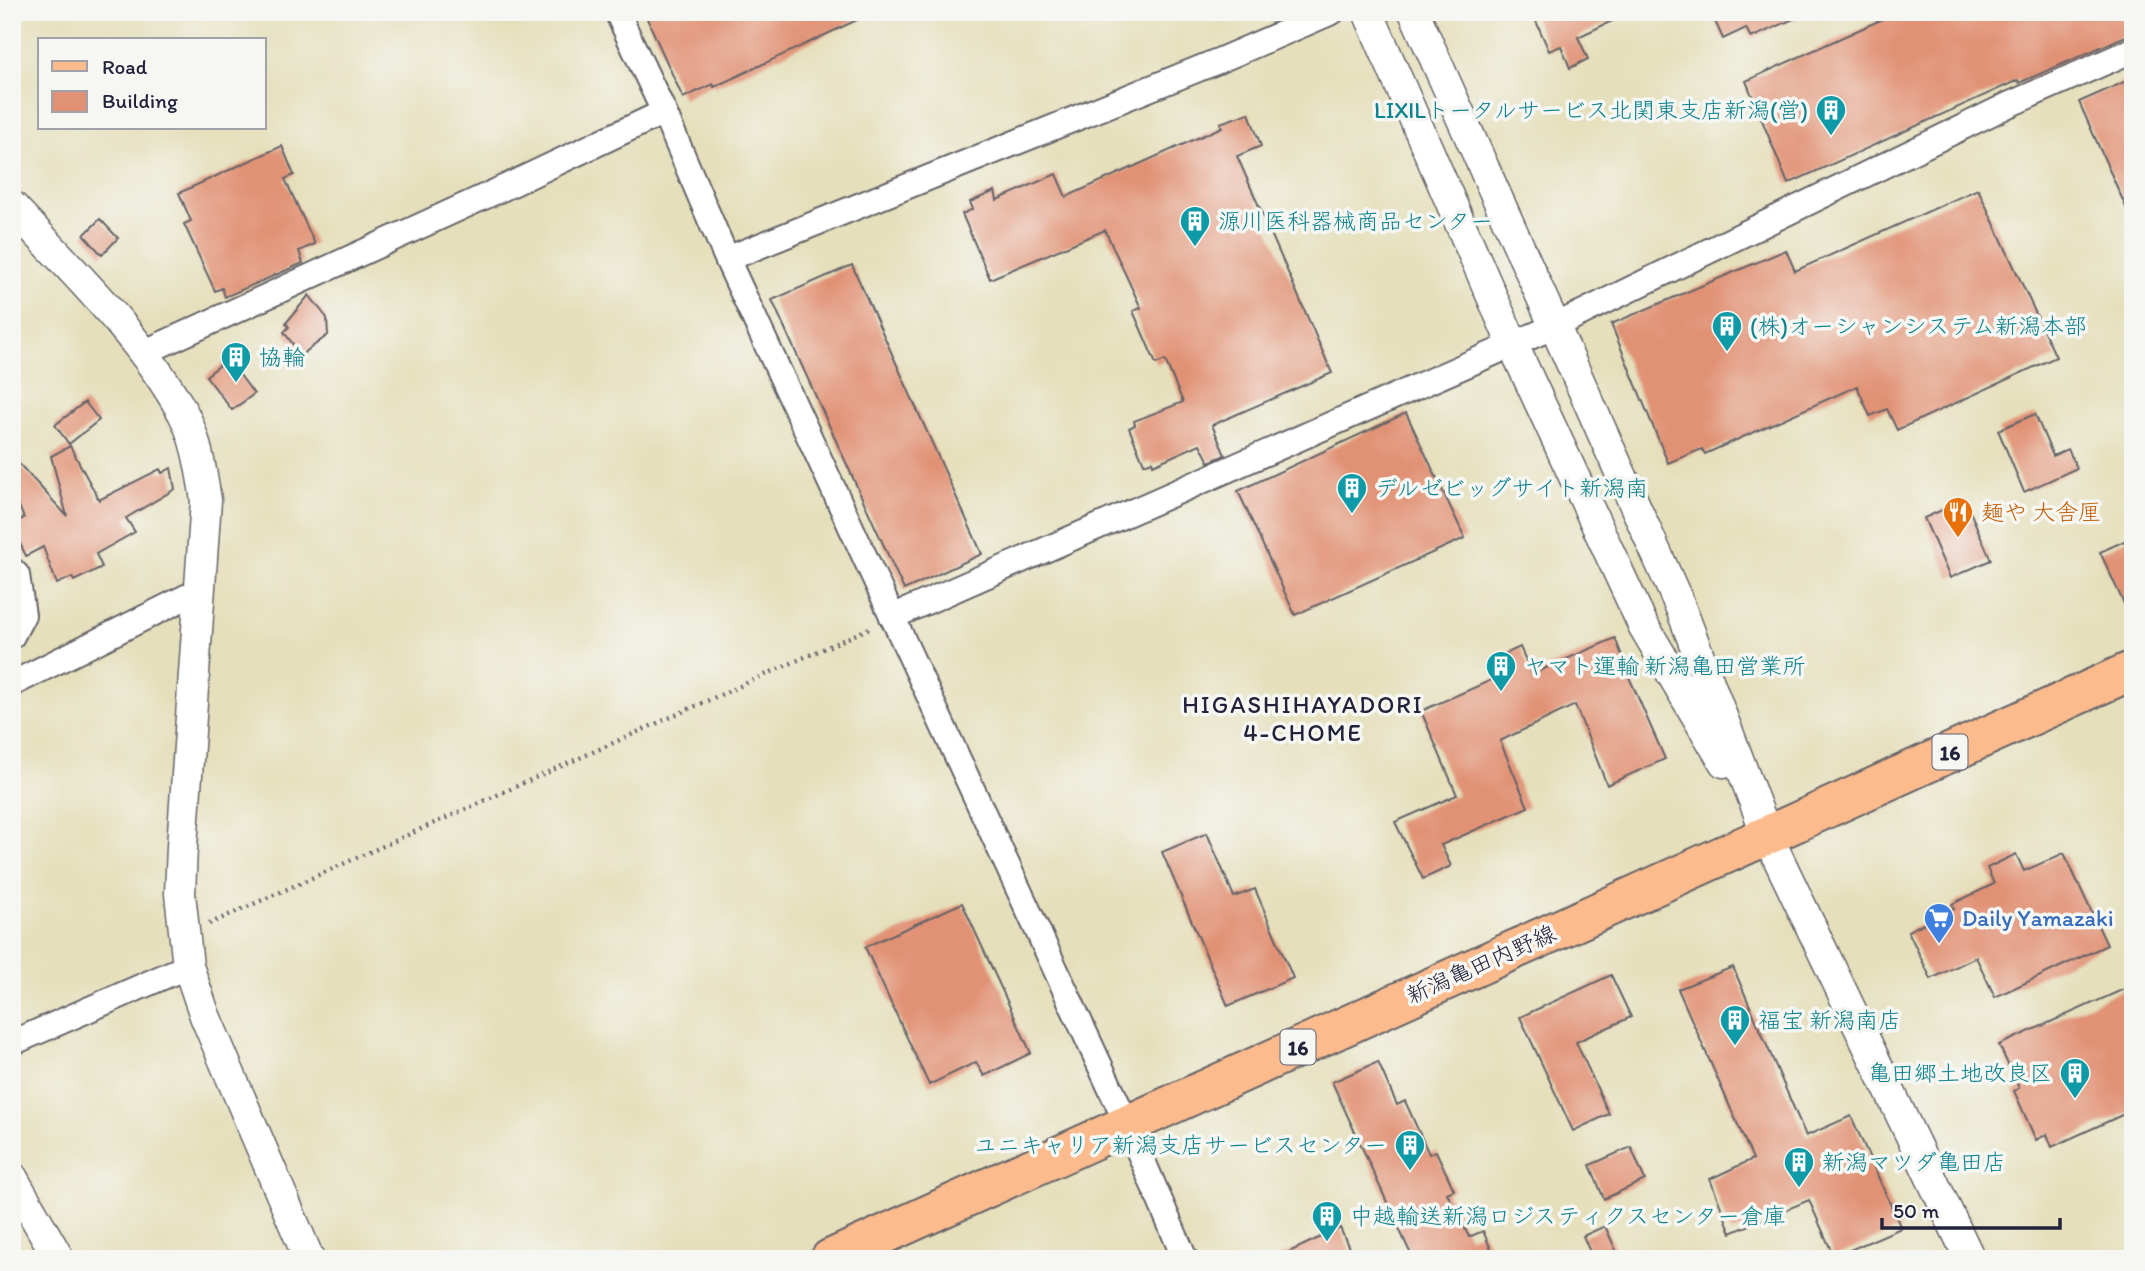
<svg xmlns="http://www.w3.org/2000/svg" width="2145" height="1271" font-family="Itim,'Klee One',sans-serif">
  <rect width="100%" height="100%" fill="#f6f6f2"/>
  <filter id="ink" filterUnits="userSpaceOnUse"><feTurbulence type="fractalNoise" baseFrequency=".0143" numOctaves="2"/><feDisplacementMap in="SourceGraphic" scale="14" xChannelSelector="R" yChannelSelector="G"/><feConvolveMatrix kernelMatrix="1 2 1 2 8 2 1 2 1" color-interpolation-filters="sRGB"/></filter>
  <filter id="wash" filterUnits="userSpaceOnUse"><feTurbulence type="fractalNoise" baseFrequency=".00686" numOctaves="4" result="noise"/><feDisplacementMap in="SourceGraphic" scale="28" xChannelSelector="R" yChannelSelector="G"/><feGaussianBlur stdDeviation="1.57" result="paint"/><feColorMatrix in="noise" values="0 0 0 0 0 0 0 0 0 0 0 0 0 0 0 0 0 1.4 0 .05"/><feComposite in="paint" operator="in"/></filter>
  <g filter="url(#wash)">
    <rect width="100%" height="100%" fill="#e5dfbb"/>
    <g id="blocks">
      <!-- building -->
      <path fill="#e19275" d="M644 12H874L714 87 713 84 683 98Z
        M1532 12H1631L1578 37 1588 59 1570 68 1561 46 1549 51Z
        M1711 12H1809L1751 38 1746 28 1723 39Z
        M1898 12H2133V33L2019 83 2018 80 1788 184 1746 81Z
        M2133 78V223L2079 102Z
        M1249 113 1261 146 1237 156 1332 373 1212 425 1225 455 1209 462 1200 444 1153 465 1152 461 1144 464 1129 428 1135 425 1134 421 1183 402 1165 360 1156 364 1133 311 1141 308 1105 230 990 279 962 214 973 209 970 202 995 191 997 200 1056 174 1066 197 1222 127 1220 123Z
        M282 146 294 175 285 179 315 244 299 251 303 263 225 297 222 288 215 291 184 224 191 221 179 193Z
        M1978 189 2056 357 1897 430 1887 409 1870 416 1857 386 1705 454 1702 449 1668 463 1611 324 1786 250 1795 271Z
        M100 219 118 238 102 255 84 235Z
        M852 265 982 554 904 590 772 300Z
        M309 295 327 318 328 335 301 355 284 332 289 327 286 323Z
        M228 359 254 394 232 410 206 376Z
        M85 402 99 420 69 444 55 425Z
        M1406 413 1465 538 1295 615 1238 491Z
        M2035 414 2053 456 2068 449 2077 468 2024 492 1998 430Z
        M70 446 99 500 160 469 162 473 171 468 175 489 126 518 135 532 96 554 102 567 74 581 72 577 57 584 43 547 26 556 12 527V524L24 518 12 490V456L67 516 51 456Z
        M1965 500 1991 560 1950 578 1924 518Z
        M2133 537V623L2100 552Z
        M1615 638 1630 676 1629 677 1665 759 1607 785 1575 705 1500 741 1528 807 1441 845 1451 866 1423 879 1395 822 1457 795 1421 711 1503 675 1496 658 1520 647 1532 674Z
        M1207 833 1234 897 1255 889 1293 978 1228 1006 1162 852Z
        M2064 853 2107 945 1995 997 1976 957 1931 979 1908 931 1954 909 1952 904 1994 884 1987 868 2016 854 2024 871Z
        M962 903 1031 1053 984 1076 976 1062 929 1085 865 947Z
        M1733 967 1806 1136 1851 1116 1901 1228 1834 1257 1809 1200 1731 1233 1710 1179 1753 1159 1678 989Z
        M1611 975 1631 1017 1576 1042 1609 1114 1573 1131 1520 1017Z
        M2133 985V1110L2052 1147 2047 1134 2036 1140 2014 1091 2019 1088 1999 1045Z
        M1378 1062 1397 1105 1405 1101 1429 1154 1436 1151 1454 1190 1447 1193 1469 1237 1483 1231 1491 1249 1470 1259H1413L1332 1082Z
        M1631 1147 1645 1180 1604 1199 1590 1165Z
        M1605 1226 1620 1259H1593L1583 1236Z
        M1340 1228 1354 1259H1274Z"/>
    </g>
  </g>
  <g filter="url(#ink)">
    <use href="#blocks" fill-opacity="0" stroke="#666468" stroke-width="2"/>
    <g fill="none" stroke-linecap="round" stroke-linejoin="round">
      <!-- minor casing -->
      <g stroke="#666468" stroke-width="28">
        <path id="minor" d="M617 12 664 112 727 259 1127 1124 1185 1259
          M727 259 1218 61 1332 12
          M143 353 512 184 664 112
          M12 570 17 575 23 615 12 636
          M892 617 1555 326 2008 105 2133 50
          M12 684 200 590
          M12 1043 188 966"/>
      </g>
      <!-- tertiary casing -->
      <g stroke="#666468" stroke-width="33">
        <path id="tertiary" d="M1368 12 1513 345 1643 625 1724 762
          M1414 12 1680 606 1767 835 1970 1259
          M12 206C72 271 140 335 183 413 197 440 201 470 206 500L182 847 180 894 188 966 205 1016 309 1259
          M12 1177 59 1259"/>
      </g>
      <!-- primary casing -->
      <g stroke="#666468" stroke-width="42">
        <path id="primary" d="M830 1259 2133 670"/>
      </g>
      <!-- path -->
      <path stroke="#666468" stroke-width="4.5" stroke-dasharray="2 5" stroke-linecap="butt" d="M209 924 872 627"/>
      <!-- minor -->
      <use href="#minor" stroke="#fff" stroke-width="24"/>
      <!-- tertiary -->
      <use href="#tertiary" stroke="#fff" stroke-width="30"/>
      <!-- primary -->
      <use href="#primary" stroke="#fbbb8d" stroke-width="38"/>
    </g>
  </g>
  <!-- icons -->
  <defs>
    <g id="building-pin" transform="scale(1.575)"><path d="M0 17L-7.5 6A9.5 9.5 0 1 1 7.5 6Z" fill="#0f9aa8" stroke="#f6f6f2"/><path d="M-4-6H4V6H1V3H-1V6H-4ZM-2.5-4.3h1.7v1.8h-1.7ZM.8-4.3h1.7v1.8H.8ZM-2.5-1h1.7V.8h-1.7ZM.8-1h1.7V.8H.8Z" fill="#fff"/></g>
    <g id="restaurant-pin" transform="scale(1.575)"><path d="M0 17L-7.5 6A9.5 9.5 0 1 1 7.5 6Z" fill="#e8710a" stroke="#f6f6f2"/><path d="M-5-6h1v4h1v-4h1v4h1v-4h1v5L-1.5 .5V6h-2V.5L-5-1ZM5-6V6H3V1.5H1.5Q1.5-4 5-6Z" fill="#fff"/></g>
    <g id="supermarket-pin" transform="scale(1.575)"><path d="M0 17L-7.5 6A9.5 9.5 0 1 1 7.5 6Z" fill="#3f7fe0" stroke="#f6f6f2"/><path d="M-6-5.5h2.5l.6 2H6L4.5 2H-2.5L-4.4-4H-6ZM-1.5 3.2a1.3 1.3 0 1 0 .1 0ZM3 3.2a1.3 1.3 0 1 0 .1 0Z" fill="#fff"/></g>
  </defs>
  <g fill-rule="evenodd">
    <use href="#building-pin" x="1831" y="110"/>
    <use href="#building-pin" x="1195" y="221"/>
    <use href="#building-pin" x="1727" y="326"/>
    <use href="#building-pin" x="236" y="357"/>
    <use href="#building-pin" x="1352" y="488"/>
    <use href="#restaurant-pin" x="1958" y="512"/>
    <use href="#building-pin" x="1501" y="666"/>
    <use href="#supermarket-pin" x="1939" y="918"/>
    <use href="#building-pin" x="1735" y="1020"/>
    <use href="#building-pin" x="2075" y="1073"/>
    <use href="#building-pin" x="1410" y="1145"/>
    <use href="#building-pin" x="1799" y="1162"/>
    <use href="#building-pin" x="1327" y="1216"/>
  </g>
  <g text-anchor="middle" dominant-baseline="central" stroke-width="7" stroke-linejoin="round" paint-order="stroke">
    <!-- shield labels -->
    <g fill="#f6f6f2" stroke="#626272" stroke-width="2">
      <rect x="1932.5" y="734.5" width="35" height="35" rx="5"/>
      <rect x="1280.5" y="1029.5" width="35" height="35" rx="5"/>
    </g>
    <g font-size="21" font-weight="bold" fill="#22223b">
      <text x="1950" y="752">16</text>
      <text x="1298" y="1047">16</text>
    </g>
    <!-- culture labels -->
    <g font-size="23" fill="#0d838f" stroke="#f6f6f2" text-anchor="start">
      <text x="1808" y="110" text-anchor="end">LIXILトータルサービス北関東支店新潟(営)</text>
      <text x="1218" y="221">源川医科器械商品センター</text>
      <text x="1750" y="326">(株)オーシャンシステム新潟本部</text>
      <text x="259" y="357">協輪</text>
      <text x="1375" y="488">デルゼビッグサイト新潟南</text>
      <text x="1524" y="666">ヤマト運輸 新潟亀田営業所</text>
      <text x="1758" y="1020">福宝 新潟南店</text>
      <text x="2052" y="1073" text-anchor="end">亀田郷土地改良区</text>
      <text x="1387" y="1145" text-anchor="end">ユニキャリア新潟支店サービスセンター</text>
      <text x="1822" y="1162">新潟マツダ亀田店</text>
      <text x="1350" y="1216">中越輸送新潟ロジスティクスセンター倉庫</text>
    </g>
    <!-- food labels -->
    <g font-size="23" fill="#c56008" stroke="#f6f6f2" text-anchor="start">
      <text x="1981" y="512">麺や 大舎厘</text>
    </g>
    <!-- shop labels -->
    <g font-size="23" fill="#366cbe" stroke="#f6f6f2" text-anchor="start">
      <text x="1962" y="918">Daily Yamazaki</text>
    </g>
    <!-- street labels -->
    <g font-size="23" fill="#22223b" stroke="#f6f6f2">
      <text transform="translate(1481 964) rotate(-24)">新潟亀田内野線</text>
    </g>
    <!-- neighbourhood labels -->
    <g font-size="24" letter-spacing="2" fill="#22223b" stroke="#f6f6f2">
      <text x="1303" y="704">HIGASHIHAYADORI<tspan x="1303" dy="28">4-CHOME</tspan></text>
    </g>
  </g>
  <!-- margin -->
  <rect width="2145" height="1271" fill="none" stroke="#f6f6f2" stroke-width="42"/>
  <!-- legend -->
  <rect x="38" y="38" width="228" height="91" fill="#f6f6f2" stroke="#a1a1a9" stroke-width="2"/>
  <rect x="52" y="61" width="35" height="10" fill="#fbbb8d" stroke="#a1a1a9" stroke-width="2"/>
  <text x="102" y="74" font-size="21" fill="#22223b">Road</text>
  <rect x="52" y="91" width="35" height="21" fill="#e19275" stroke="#a1a1a9" stroke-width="2"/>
  <text x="102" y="108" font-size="21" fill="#22223b">Building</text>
  <!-- scale -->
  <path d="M1882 1218v10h178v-10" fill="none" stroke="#22223b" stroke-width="3.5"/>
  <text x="1893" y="1218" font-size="21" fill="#22223b" stroke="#f6f6f2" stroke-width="5" paint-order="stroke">50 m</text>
</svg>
